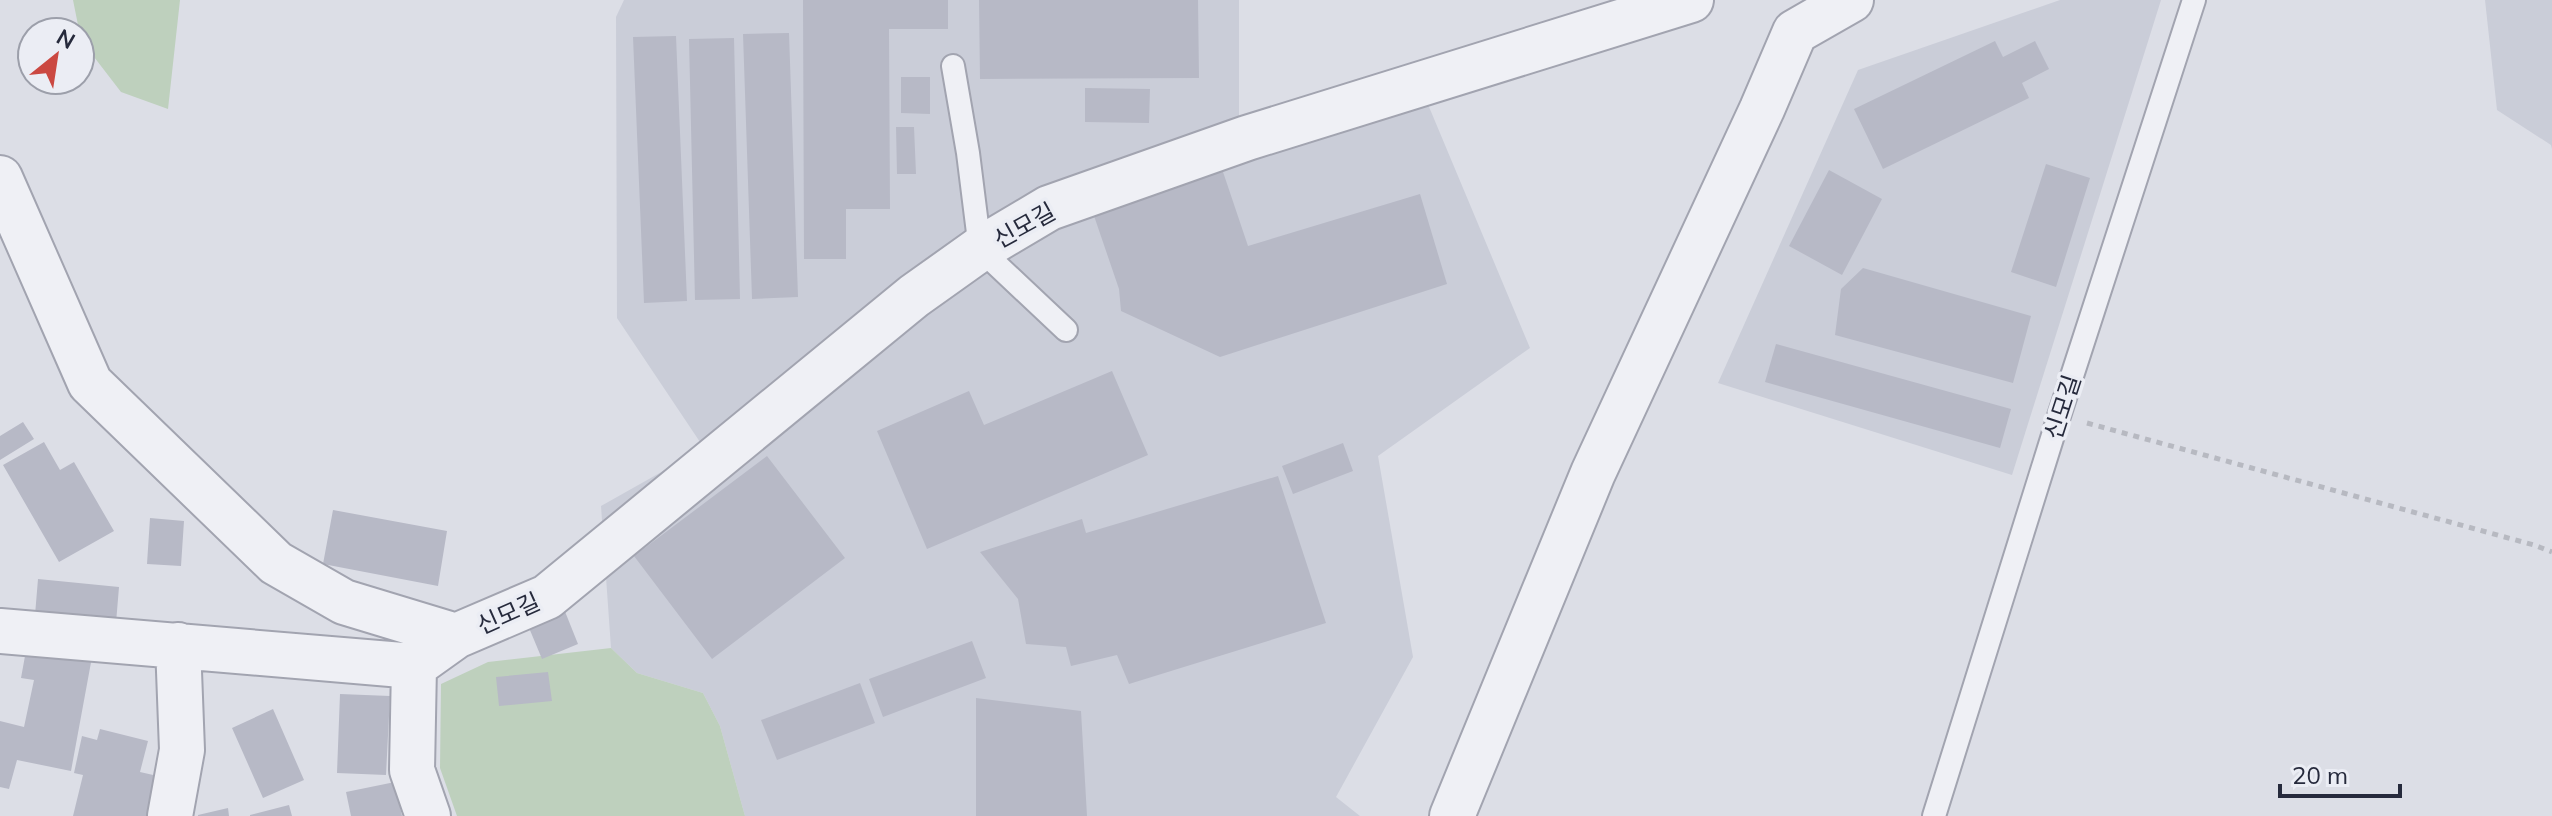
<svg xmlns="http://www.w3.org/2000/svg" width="2552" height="816" font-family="Mulish,'Noto Sans KR',sans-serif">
  <rect width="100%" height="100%" fill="#dcdee6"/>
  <!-- built -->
  <path fill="#cacdd8" d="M624 0H1239V129L1414 71 1530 348 1378 456 1413 657 1336 797 1360 816H745L720 726 703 693 637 673 611 648 601 506 704 448 617 318 616 17Z
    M2060 0H2161L2012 475 1718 383 1858 70Z
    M2485 0H2552V149L2551 145 2497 110Z"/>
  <!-- green -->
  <path fill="#bed0bd" d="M73 0H180L168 109 121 92 81 40Z
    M611 648 637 673 703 693 720 726 745 816H457L440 768 441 684 488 662Z"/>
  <!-- building -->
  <path fill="#b7b9c6" d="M803 0H948V29H889L890 209H846V259H804Z
    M979 0H1198L1199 78 980 79Z
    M789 33 798 297 752 299 743 34Z
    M676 36 687 301 644 303 633 37Z
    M734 38 740 299 695 300 689 39Z
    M1995 41 2003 57 2035 41 2049 69 2022 83 2029 98 1883 169 1854 109Z
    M901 77H930V114L901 113Z
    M1085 88 1150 89 1149 123 1085 122Z
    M896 127H914L916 174H897Z
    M1220 163 1248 246 1420 194 1447 284 1220 357 1121 311 1119 289 1091 207Z
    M2046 164 2090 178 2056 287 2011 272Z
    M1829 170 1882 199 1842 275 1789 246Z
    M1863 268 2031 316 2013 383 1835 335 1841 289Z
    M1776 344 2011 409 2000 448 1765 382Z
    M1112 371 1148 455 927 549 877 431 969 391 984 425Z
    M23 422 34 439 0 460V436Z
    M44 442 60 470 74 462 114 531 59 562 3 465Z
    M1343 443 1353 471 1293 494 1282 466Z
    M767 456 845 558 712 659 634 556Z
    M1278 476 1326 623 1129 684 1117 655 1071 666 1066 647 1026 644 1018 599 980 552 1082 519 1086 533Z
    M333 510 447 531 438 586 323 564Z
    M150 518 184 521 181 566 147 564Z
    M38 579 119 587 116 623 35 615Z
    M564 609 578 644 542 659 527 623Z
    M972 641 986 678 883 717 869 679Z
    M27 645 92 657 71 771 17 760 9 789 0 787V721L24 727 34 680 21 678Z
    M548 672 552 701 499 706 496 677Z
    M860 683 875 723 777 760 761 720Z
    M340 694 390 696 386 775 337 773Z
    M976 698 1081 711 1087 816H976Z
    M273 709 304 780 263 798 232 728Z
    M100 729 148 741 140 772 162 777 153 816H73L83 775 74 773 82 736 97 740Z
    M395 782 402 816H351L346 792Z
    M289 805 292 816H250V815Z
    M228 808 229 816H198V815Z"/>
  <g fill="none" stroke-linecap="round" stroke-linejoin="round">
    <!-- lane casing -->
    <g stroke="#a2a4b0" stroke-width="26">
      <path id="lane" d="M953 66 968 153 980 249 1066 330
        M1934 816 2059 416 2194 0"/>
    </g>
    <!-- street casing -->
    <g stroke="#a2a4b0" stroke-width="48">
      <path id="street" d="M0 178 90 383 276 563 344 602 456 636
        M0 631 414 666 456 636 547 597 914 296 980 249 1049 208 1247 138 1691 0
        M414 666 412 770 428 816
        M170 816 182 750 178 645
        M1452 816 1593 473 1762 109 1795 32 1851 0"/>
    </g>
    <!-- path -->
    <path stroke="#b7b9c1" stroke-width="5" stroke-dasharray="6 6" stroke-linecap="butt" d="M2087 423 2534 545 2552 552"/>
    <!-- lane -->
    <use href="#lane" stroke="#eff0f5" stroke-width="22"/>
    <!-- street -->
    <use href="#street" stroke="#eff0f5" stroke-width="44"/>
  </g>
  <g text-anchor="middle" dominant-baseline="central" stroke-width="7" stroke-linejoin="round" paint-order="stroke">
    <!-- street labels -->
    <g font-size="24" fill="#262a3c" stroke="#ebedf4">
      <text transform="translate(1024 225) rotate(-29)">신모길</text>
      <text transform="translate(2062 407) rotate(-72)">신모길</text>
      <text transform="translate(508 613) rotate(-24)">신모길</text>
    </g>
  </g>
  <!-- north arrow -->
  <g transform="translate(56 56) rotate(30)"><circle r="38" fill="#ebedf4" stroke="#9c9faa" stroke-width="2"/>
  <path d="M0-6L14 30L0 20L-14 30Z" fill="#cb4841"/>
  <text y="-12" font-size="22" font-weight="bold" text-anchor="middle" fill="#262a3c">N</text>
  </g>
  <!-- scale -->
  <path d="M2280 784v12h120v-12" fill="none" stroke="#262a3c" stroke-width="4"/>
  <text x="2292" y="784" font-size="24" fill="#262a3c" stroke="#ebedf4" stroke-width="6" paint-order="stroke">20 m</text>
</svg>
